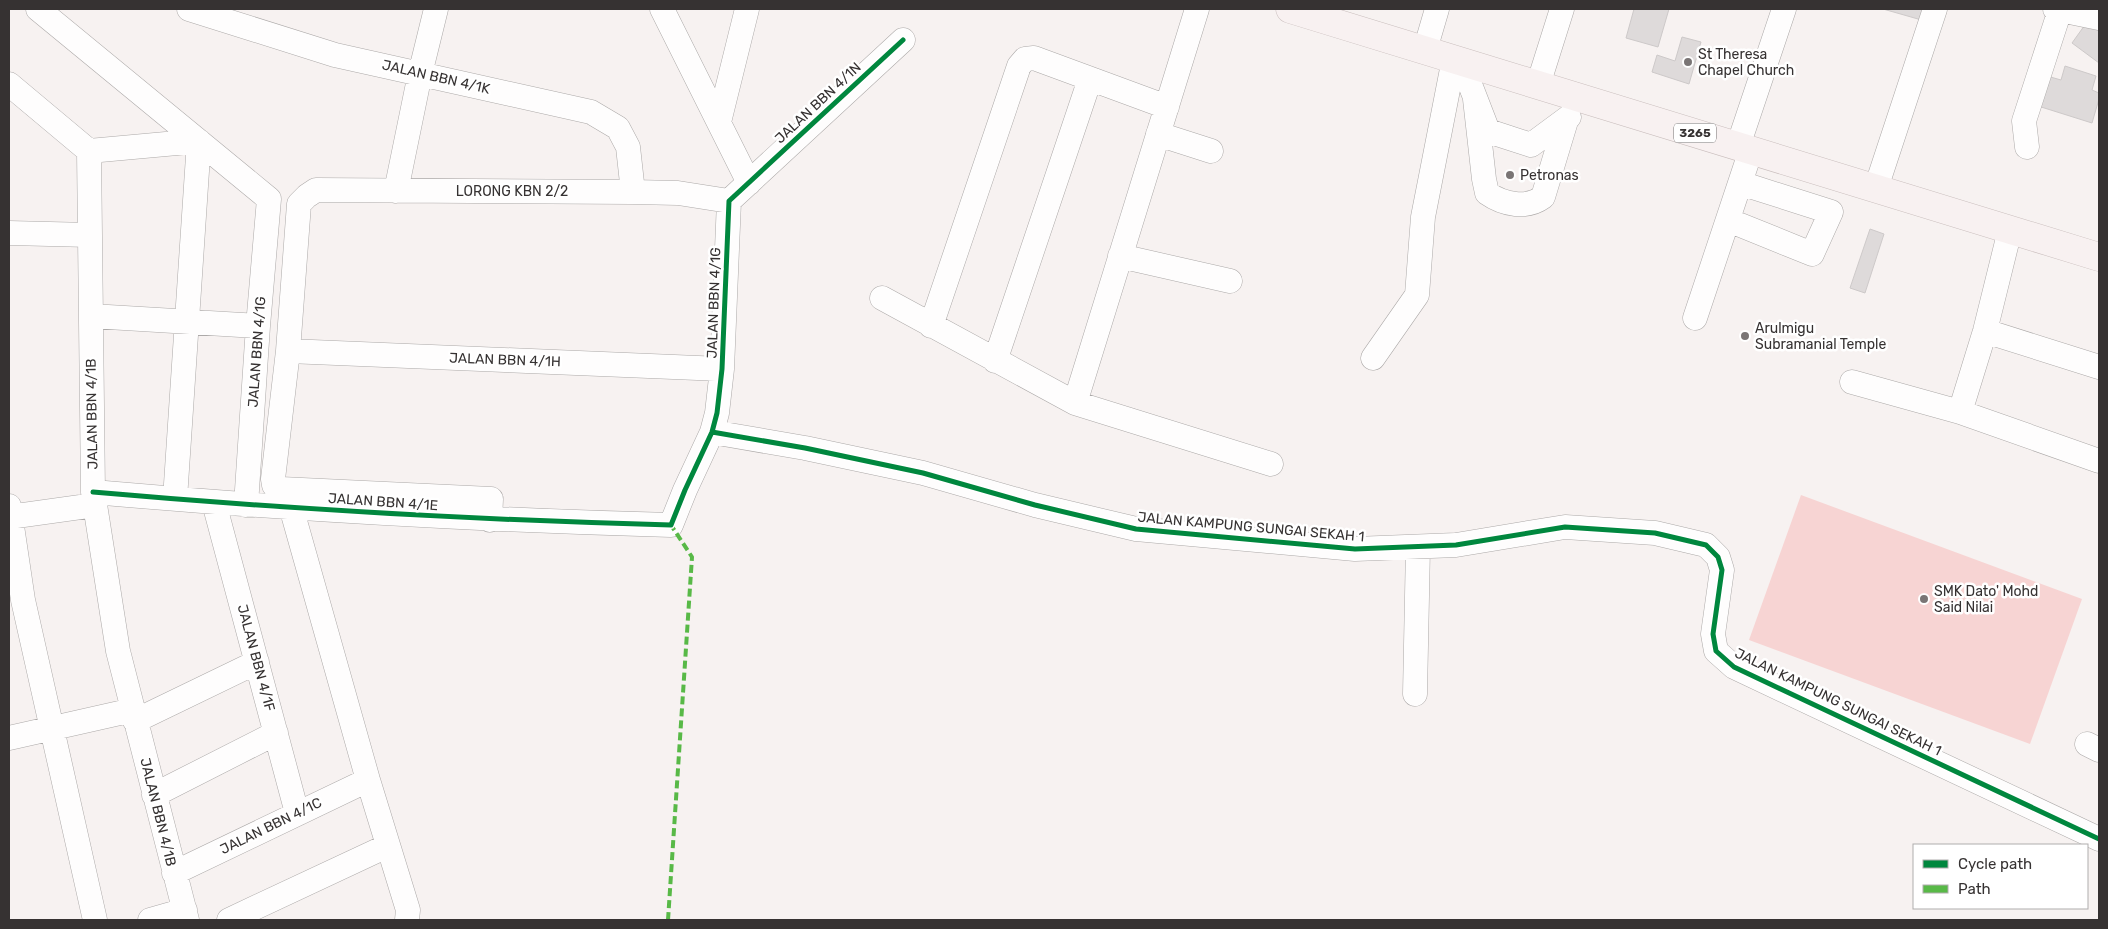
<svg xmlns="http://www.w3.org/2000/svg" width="2108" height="929" font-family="Rubik,sans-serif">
  <rect width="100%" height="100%" fill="#f7f2f1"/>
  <!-- green -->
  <path fill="#f7d4d3" d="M1801 495 2082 599 2030 744 1749 640Z"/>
  <!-- building -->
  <path fill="#dedada" stroke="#cdc9c9" d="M1634 9H1669L1658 47 1626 38Z
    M1883 9H1929L1925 21Z
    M2087 22 2099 31V63L2072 43Z
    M1682 37 1701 42 1689 84 1652 72 1657 55 1675 61Z
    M2065 66 2096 76 2092 90 2099 93V99L2092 123 2038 106 2047 76 2061 80Z
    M1870 229 1884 234 1865 293 1850 288Z"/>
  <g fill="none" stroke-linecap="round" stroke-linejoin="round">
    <!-- minor casing -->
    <g stroke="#aca9a8" stroke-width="25">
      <path id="minor" d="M38 9 269 199 258 326 246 505
        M189 9 335 55 591 112 618 128 628 147 633 192
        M662 9 749 183
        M2055 9 2099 18
        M1425 50 1437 9
        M1461 61 1488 131 1531 145 1569 117
        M9 84 89 151
        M1538 85 1562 9
        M1475 99 1484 179 1487 193C1504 205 1527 209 1543 197L1566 121
        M719 122 747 9
        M1158 134 1211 151
        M1738 146 1784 9
        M2027 147 2024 121 2060 10
        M89 151 93 492 118 651 187 920
        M89 151 199 141 175 499
        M1876 188 1935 9
        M396 191 420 74 436 9
        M1728 220 1812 254 1831 212 1740 183
        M9 233 90 235
        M1120 256 1230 281
        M882 298 1075 403 1271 464
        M91 316 258 326
        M1695 318 1751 150
        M931 326 1019 66 1025 59 1034 58 1167 107
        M1985 331 2099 367
        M288 351 722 369
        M1373 358 1417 295 1423 217 1454 59
        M995 361 1090 79
        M1852 382 1960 412 2099 461
        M1075 403 1197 9
        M1960 412 1985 331 2010 230
        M712 432 805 448 923 473 1035 505 1136 529 1355 549 1456 545 1565 527 1655 533 1706 545 1718 557 1722 570 1713 634 1716 651 1734 667 2099 839
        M93 492C285 509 478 520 671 525L685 490 712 432 717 413 722 369 729 201 903 40
        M214 503 297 813
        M9 506 23 600 95 920
        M291 507 368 780 408 910 407 920
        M9 517 95 505
        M490 520 491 499 281 489 274 485 273 479 288 351 299 204 307 196 316 190 633 192 678 193 729 201
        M1415 694 1418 547
        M135 721 257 662
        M9 738 133 710
        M2087 744 2099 750
        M154 795 276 733
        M174 873 368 780
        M150 920 185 910
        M229 920 387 846"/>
    </g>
    <!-- major casing -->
    <g stroke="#c9bebd" stroke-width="29">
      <path id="major" d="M1290 9 2099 257"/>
    </g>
    <!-- minor -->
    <use href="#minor" stroke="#fefdfd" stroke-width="24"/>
    <!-- major -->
    <use href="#major" stroke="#f8f1f1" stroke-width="28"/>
    <!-- quiet -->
    <path stroke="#58b947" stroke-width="4" stroke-dasharray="8 4" stroke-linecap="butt" d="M668 920 692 557 671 525"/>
    <!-- cycleway casing -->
    <g stroke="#fff" stroke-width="8">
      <path id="cycleway" d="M712 432 805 448 923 473 1035 505 1136 529 1355 549 1456 545 1565 527 1655 533 1706 545 1718 557 1722 570 1713 634 1716 651 1734 667 2099 839
        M93 492C285 509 478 520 671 525L685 490 712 432 717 413 722 369 729 201 903 40"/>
    </g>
    <!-- cycleway -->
    <use href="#cycleway" stroke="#00873e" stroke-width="5"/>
  </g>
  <!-- markers -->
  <g fill="#7a7575" stroke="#fff" stroke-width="2">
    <circle cx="1688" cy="62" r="5"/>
    <circle cx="1510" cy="175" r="5"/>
    <circle cx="1745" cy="336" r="5"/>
    <circle cx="1924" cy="599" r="5"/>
  </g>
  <g text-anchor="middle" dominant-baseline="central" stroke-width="5" stroke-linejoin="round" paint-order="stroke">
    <!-- shield labels -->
    <rect fill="#fff" stroke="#727070" stroke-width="1" x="1674" y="123.5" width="42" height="19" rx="4"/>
    <g font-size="12" font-weight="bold" fill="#363232">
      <text x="1695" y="133">3265</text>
    </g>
    <!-- poi labels -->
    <g font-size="14" fill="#363232" stroke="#fff" text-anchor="start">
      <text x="1698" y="54">St Theresa<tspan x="1698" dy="16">Chapel Church</tspan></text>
      <text x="1520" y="175">Petronas</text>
      <text x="1755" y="328">Arulmigu<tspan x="1755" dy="16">Subramanial Temple</tspan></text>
      <text x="1934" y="591">SMK Dato' Mohd<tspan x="1934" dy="16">Said Nilai</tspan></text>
    </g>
    <!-- street labels -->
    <g font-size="14" fill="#363232" stroke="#fff">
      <text transform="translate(436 77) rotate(13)">JALAN BBN 4/1K</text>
      <text transform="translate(818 103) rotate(-43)">JALAN BBN 4/1N</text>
      <text x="512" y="191">LORONG KBN 2/2</text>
      <text transform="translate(714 303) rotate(-88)">JALAN BBN 4/1G</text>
      <text transform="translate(257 352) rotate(-86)">JALAN BBN 4/1G</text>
      <text transform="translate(505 360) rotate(2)">JALAN BBN 4/1H</text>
      <text transform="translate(92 414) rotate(-91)">JALAN BBN 4/1B</text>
      <text transform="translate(383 502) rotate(4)">JALAN BBN 4/1E</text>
      <text transform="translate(1251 527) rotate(5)">JALAN KAMPUNG SUNGAI SEKAH 1</text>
      <text transform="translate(256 658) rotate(75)">JALAN BBN 4/1F</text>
      <text transform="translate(1838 702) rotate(26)">JALAN KAMPUNG SUNGAI SEKAH 1</text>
      <text transform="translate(158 812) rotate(76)">JALAN BBN 4/1B</text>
      <text transform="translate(271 826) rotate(-26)">JALAN BBN 4/1C</text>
    </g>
  </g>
  <!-- border -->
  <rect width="2108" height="929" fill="none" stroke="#363232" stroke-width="20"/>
  <!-- legend -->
  <rect x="1913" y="844" width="175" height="65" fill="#ffffff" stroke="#afadad"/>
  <rect x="1923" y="860" width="25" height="8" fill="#00873e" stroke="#afadad"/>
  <text x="1958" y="869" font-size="15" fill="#363232">Cycle path</text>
  <rect x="1923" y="885" width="25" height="8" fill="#58b947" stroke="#afadad"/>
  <text x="1958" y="894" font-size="15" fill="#363232">Path</text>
</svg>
